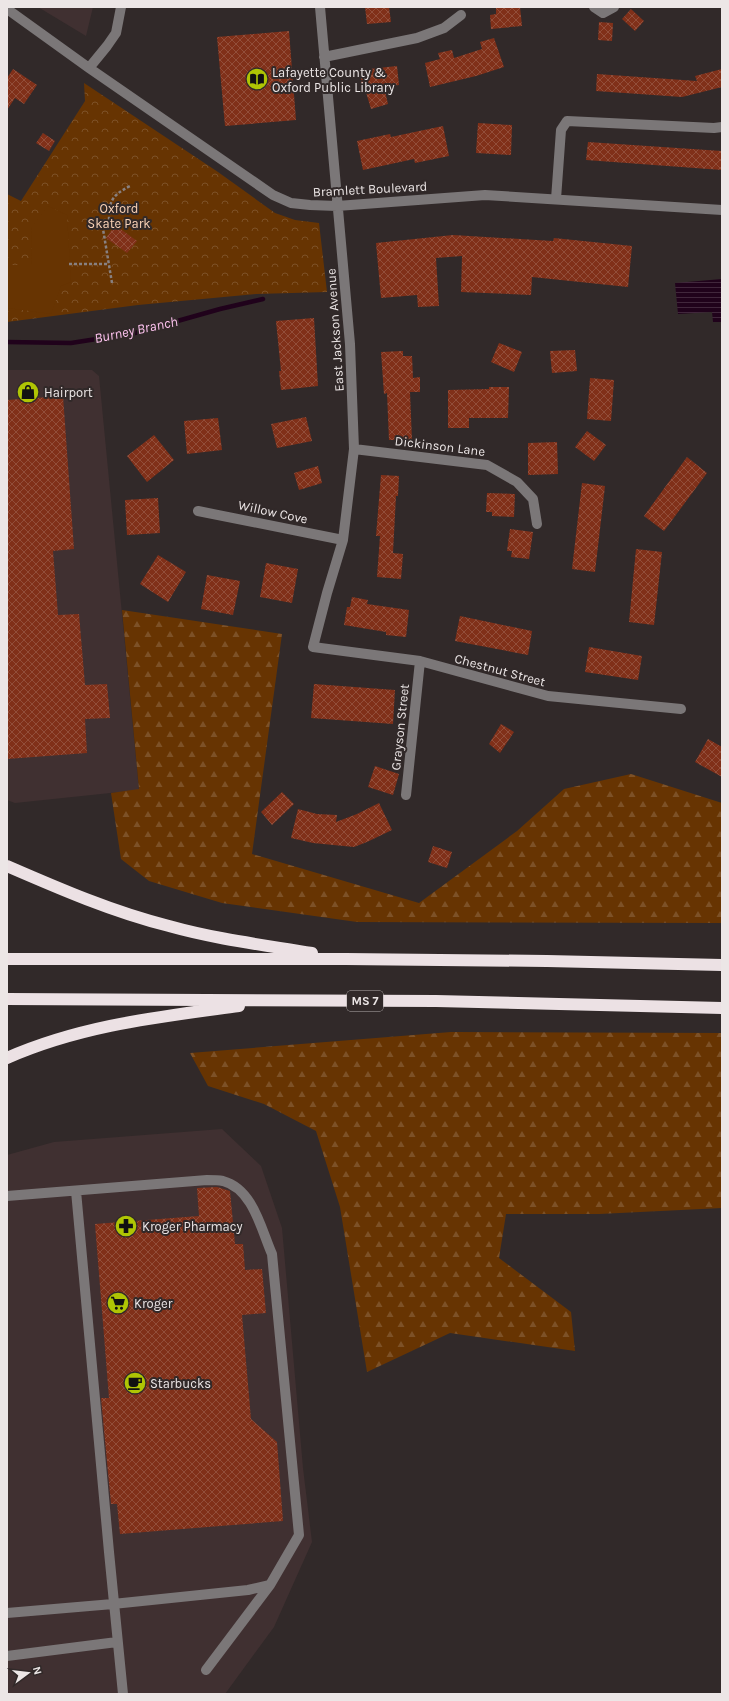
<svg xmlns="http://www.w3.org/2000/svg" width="729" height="1701" font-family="Karla,sans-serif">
  <defs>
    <pattern id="forest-firs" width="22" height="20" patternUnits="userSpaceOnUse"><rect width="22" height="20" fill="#673402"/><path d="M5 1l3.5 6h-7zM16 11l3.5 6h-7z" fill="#7d5127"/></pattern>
    <pattern id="park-crowns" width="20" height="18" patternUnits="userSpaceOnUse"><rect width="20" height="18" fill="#673402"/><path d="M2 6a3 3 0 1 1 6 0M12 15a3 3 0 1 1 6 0" fill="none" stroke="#7d5127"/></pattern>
    <pattern id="water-rules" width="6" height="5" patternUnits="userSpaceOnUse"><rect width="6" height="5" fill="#20021b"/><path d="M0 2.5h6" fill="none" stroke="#41273c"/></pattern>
    <pattern id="building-cross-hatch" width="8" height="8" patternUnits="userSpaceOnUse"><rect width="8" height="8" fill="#803019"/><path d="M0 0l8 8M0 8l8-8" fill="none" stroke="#924e3a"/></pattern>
  </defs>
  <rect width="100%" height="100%" fill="#312929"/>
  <!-- built -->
  <path fill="#403031" d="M38 7H93L86 36Z
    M7 370H92L99 376 139 790 15 803 7 800Z
    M222 1129 261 1166 282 1228 303 1468 312 1542 274 1627 225 1694H7V1155L54 1142Z"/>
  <!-- forest -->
  <path fill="url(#forest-firs)" d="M122 610 282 634 252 854 419 903 517 831 564 789 631 774 722 803V923L357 922 222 903 149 881 121 859 111 793 139 789Z
    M451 1032 722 1033V1208L599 1214H506L499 1258 571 1312 575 1351 450 1333 367 1372 340 1207 316 1131 264 1104 208 1086 190 1053Z"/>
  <!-- park -->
  <path fill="url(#park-crowns)" d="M84 83 218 172 275 213 295 220 319 223 327 292 256 294 138 305 7 322V194L21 201 85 101Z"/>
  <!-- pitch -->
  <path fill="#673402" d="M48 206 67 215 71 282 61 286 51 314 8 308 7 265H32L31 228Z"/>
  <!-- water -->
  <path fill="url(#water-rules)" d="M722 279V322H713L712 312 678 314 675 283Z"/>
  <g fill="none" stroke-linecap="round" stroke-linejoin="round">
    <!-- stream -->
    <path stroke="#20021b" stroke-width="4.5" d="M7 342 71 343 135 333 220 309 263 299"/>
  </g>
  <!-- building -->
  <path fill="url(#building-cross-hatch)" d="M365 7H389L391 22 367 24Z
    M496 7H520L522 26 491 29 490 15 496 14Z
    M631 9 644 21 635 31 622 19Z
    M599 22 613 23 612 41 598 40Z
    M289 31 296 120 225 126 217 37Z
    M494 38 504 67 476 76 430 87 425 63 440 59 438 53 452 50 454 58 482 49 480 42Z
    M397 66 399 85 384 87 388 104 371 109 365 89H362L360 70Z
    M13 69 37 85 24 104 15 98 7 110V78Z
    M722 69V87L682 97 596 91 597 74 697 81 695 76Z
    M478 123 512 125 511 155 476 153Z
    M443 126 449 156 415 163 414 159 363 170 357 141 390 134 391 137Z
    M43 133 55 141 49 151 36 143Z
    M588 142 722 151V170L586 160Z
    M115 225 137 241 127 253 106 238Z
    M453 235 553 241 554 238 632 246 628 287 532 277 531 295 461 292 462 256 436 258 439 306 418 307 417 295 381 298 376 243Z
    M314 318 318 386 281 390 279 371H281L276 321Z
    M499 343 522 352 514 372 491 362Z
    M575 350 577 371 552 373 550 351Z
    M403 351V356H412L413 378 420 377V392H410L412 440H389L387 393 384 394 381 352Z
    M590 378 614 380 611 421 587 419Z
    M489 387H509L508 418H469V428H448V390L489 389Z
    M63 396 74 549 53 551 58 615 79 614 85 685 107 684 110 718 85 719 87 753 7 759V400Z
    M306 417 312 441 277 448 271 424Z
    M218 418 222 450 187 454 184 421Z
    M587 431 606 445 594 461 575 447Z
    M154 435 174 460 147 482 127 456Z
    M557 442 558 474 528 475V443Z
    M687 457 707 473 664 531 644 516Z
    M318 466 322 483 299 490 294 473Z
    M381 475 399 476 398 496H396L393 553 403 554 401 579 377 577 380 536H376Z
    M582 483 605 486 595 572 572 569Z
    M487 493 515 494 514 517 492 516V512H486Z
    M158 498 160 533 127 535 125 500Z
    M510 529 533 532 529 559 511 557 512 551H507Z
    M636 549 662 552 654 625 629 622Z
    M158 555 186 572 168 602 140 584Z
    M266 563 298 569 292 603 260 597Z
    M207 575 240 581 233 615 201 609Z
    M352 597 368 600 367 604 409 610 406 637 386 635V632L344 625 347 607H350Z
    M460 616 532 631 528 655 455 641Z
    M589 647 642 656 638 680 585 672Z
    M314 684 395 690 393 724 311 718Z
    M501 724 514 732 500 753 489 744Z
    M708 739 722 747V777L695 762Z
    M375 766 399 774 393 795 368 787Z
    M282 792 294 804 272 825 261 812Z
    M379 803 392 830 367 842 354 847 313 843 291 838 298 809 317 814 337 815 336 822 357 814Z
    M433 846 452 852 447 868 428 862Z
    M217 1187 230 1191 235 1244H243L245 1270 262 1269 266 1313 242 1315 251 1419 277 1442 283 1521 120 1534 117 1504H111L101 1398H109L95 1224 199 1216 197 1188Z"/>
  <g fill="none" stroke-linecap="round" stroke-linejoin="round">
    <!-- path -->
    <path stroke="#888080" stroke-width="2.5" stroke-dasharray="3 2" stroke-linecap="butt" d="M69 264H109
      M112 283 102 223 109 222C109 201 111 196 130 186"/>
    <!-- minor -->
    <path stroke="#7b7778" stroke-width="10" d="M320 7 350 344 354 449 343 540 327 593 313 647 420 661 548 696 681 709
      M594 7 603 13 614 7
      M7 9 89 68 273 195 291 203 310 205 337 206 485 195 722 210
      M324 57 417 38 444 28 461 15
      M89 68 107 46 116 33 121 7
      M556 199 561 130 567 121 714 128 722 127
      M354 449 487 465 517 482 533 499 537 524
      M198 511 343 540
      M406 795 420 661
      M76 1191 109 1552 123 1694
      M7 1196 207 1180C212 1180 218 1180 223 1181 253 1189 261 1229 272 1254L299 1535 270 1585 248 1590 113 1604 7 1613
      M7 1656 117 1642
      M206 1670 270 1585"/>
    <!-- highway -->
    <path stroke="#ece1e4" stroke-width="12" d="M7 866C60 889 113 912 169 926 215 939 264 945 312 953
      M7 959H346L547 961 722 965
      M7 999 436 1001 722 1008
      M7 1058C82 1025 159 1017 239 1006"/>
  </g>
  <!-- icons -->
  <defs>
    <g id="library-disc" transform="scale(1.15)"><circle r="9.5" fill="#afc504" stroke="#312929"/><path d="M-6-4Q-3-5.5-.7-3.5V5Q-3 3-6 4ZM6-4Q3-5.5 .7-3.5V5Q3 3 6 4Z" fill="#111"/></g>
    <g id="shop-disc" transform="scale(1.15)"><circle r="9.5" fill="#afc504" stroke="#312929"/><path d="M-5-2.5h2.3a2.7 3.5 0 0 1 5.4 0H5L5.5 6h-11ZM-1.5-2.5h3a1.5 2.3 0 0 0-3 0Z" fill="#111"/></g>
    <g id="pharmacy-disc" transform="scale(1.15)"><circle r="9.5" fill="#afc504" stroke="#312929"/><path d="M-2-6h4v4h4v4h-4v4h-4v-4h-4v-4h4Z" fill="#111"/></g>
    <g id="supermarket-disc" transform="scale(1.15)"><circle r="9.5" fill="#afc504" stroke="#312929"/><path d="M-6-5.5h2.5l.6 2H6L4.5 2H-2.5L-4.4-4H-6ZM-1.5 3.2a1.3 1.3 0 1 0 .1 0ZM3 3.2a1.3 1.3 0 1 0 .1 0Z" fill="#111"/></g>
    <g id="cafe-disc" transform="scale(1.15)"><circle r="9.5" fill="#afc504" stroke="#312929"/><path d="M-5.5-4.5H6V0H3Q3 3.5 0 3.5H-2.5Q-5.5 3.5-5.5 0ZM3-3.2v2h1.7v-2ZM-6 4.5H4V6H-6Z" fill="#111"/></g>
  </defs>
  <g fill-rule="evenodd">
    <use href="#library-disc" x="257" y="79"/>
    <use href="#shop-disc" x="28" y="392"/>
    <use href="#pharmacy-disc" x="126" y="1226"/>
    <use href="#supermarket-disc" x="118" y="1303"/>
    <use href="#cafe-disc" x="135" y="1383"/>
  </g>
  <g text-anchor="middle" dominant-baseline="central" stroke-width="4" stroke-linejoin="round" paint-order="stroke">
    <!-- shield labels -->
    <rect fill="#312929" stroke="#b4adad" stroke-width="1" x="347" y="991" width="36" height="20" rx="3"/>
    <g font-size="12" font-weight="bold" fill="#ece6e6">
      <text x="365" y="1001">MS 7</text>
    </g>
    <!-- poi labels -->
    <g font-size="13" fill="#ece6e6" stroke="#312929" text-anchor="start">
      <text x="272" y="72">Lafayette County &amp;<tspan x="272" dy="15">Oxford Public Library</tspan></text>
      <text x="44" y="392">Hairport</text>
      <text x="142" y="1226">Kroger Pharmacy</text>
      <text x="134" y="1303">Kroger</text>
      <text x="150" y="1383">Starbucks</text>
    </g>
    <!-- street labels -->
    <g font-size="13" fill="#ece6e6" stroke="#312929">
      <text transform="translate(370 189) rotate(-3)">Bramlett Boulevard</text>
      <text transform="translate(335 330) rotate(-94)">East Jackson Avenue</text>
      <text transform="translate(440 446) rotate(7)">Dickinson Lane</text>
      <text transform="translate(273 512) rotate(12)">Willow Cove</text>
      <text transform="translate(500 670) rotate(15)">Chestnut Street</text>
      <text transform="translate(400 727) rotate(-84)">Grayson Street</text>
    </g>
    <!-- park labels -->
    <g font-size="13" fill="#fbd3b7" stroke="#312929">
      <text x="119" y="208">Oxford<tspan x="119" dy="15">Skate Park</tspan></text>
    </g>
    <!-- water labels -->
    <g font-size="14" font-style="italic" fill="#fcc1ed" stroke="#312929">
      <text transform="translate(136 330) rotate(-12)">Burney Branch</text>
    </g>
  </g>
  <!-- border -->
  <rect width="729" height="1701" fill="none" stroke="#ece6e6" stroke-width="16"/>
  <!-- north arrow -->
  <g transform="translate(28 1673) rotate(75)" stroke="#312929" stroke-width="3" paint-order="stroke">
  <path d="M0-3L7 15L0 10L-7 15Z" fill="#ece6e6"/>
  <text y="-6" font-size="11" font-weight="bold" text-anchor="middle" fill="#ece6e6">N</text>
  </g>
</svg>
